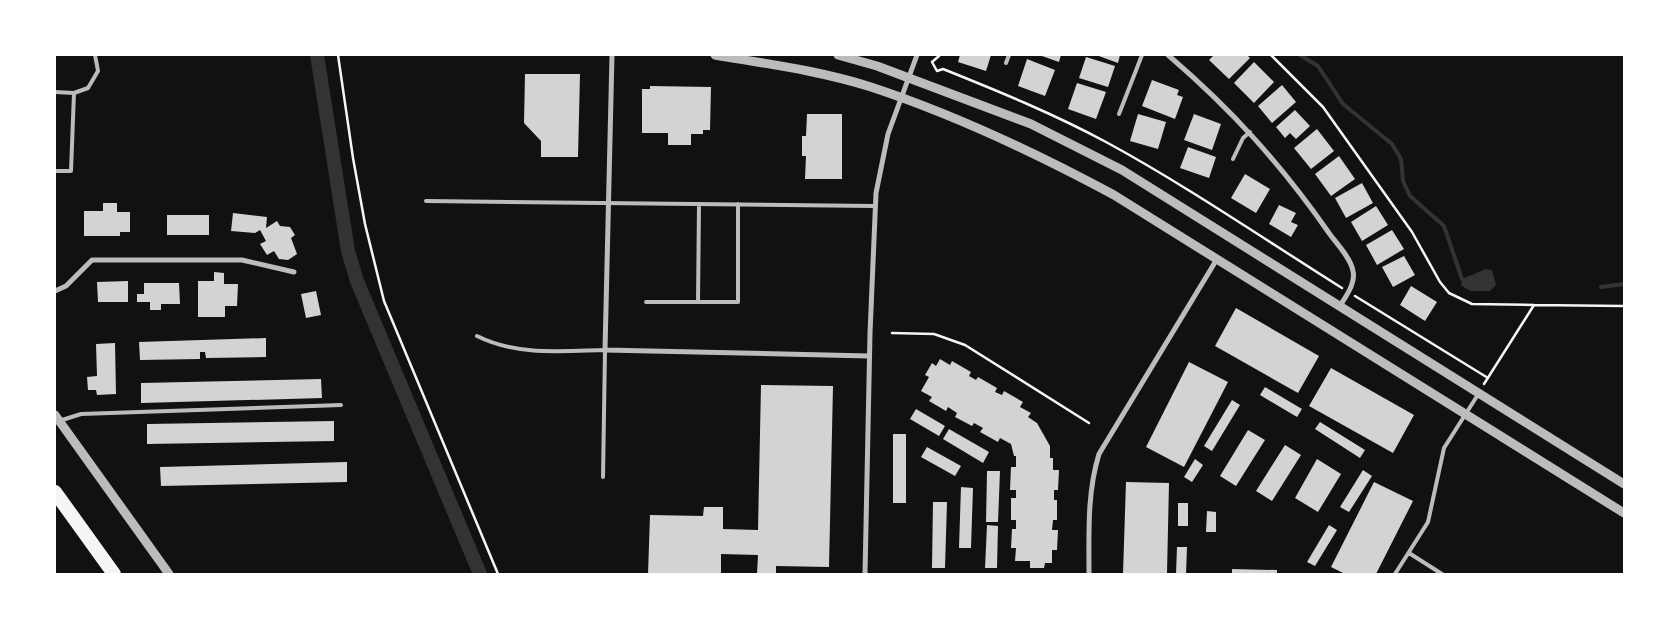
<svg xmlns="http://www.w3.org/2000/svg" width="1679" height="629" font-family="'Open Sans',sans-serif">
  <rect width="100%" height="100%" fill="#111"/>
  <!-- water -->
  <path fill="#333" d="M1486 269 1492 270 1496 285 1490 291H1470L1461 285 1462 279Z"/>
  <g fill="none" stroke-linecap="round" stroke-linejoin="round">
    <!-- stream -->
    <path stroke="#333" stroke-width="4" d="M1300 55 1318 66 1343 104 1392 144 1401 159 1403 181 1410 196 1444 226 1462 279
      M1601 287 1624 284"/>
    <!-- canal -->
    <path stroke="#333" stroke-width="14" d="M317 55 348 251 357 281 480 574"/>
  </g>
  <!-- building -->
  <path fill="#d3d3d3" d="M960 55H991L986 71 958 62Z
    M1039 55H1061L1059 62Z
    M1096 55H1120L1118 63Z
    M1214 55H1247L1250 58 1229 79 1209 60Z
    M1086 57 1115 66 1108 87 1079 78Z
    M1027 59 1055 70 1045 96 1018 86Z
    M1254 62 1274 82 1254 103 1234 83Z
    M525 74H580L578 157H541V141L524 123Z
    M1152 80 1179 90 1177 95 1183 97 1175 119 1142 106Z
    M1077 83 1106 92 1096 119 1068 109Z
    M1282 85 1296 102 1272 123 1258 106Z
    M650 86 711 87 710 130H703V134H691V145H668V133H642V89H650Z
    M1295 110 1310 126 1296 139 1290 133 1285 138 1276 127Z
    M807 114H842V179H805L806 156H802V136H806Z
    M1138 114 1166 122 1158 149 1130 141Z
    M1194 114 1221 124 1212 150 1184 140Z
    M1317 129 1334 151 1311 169 1294 148Z
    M1188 147 1216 157 1209 178 1180 168Z
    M1339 156 1355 179 1331 196 1315 174Z
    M1245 174 1270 189 1256 213 1231 198Z
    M1362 183 1373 203 1346 218 1335 198Z
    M103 203H117V212H130V232H120V236H84V211H103Z
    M1279 205 1296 213 1291 222 1298 225 1291 237 1269 224Z
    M1376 206 1388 225 1362 241 1351 222Z
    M233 213 267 217 266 228 277 221 280 226 290 227 295 235 291 238 297 254 288 260 279 259 274 251 267 255 260 244 266 241 260 230 255 233 231 231Z
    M167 215H209V235H167Z
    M1392 230 1404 249 1377 265 1366 245Z
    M1404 256 1415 275 1393 287 1382 267Z
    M214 272 224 273V284H238L237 306H225V317H198V281H214Z
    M128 281V302H98L97 282Z
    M144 283H179L180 304H161V310H150V302H137V294H144Z
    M1411 286 1437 302 1425 321 1400 305Z
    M316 291 321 315 306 318 301 294Z
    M1236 308 1319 356 1298 393 1215 346Z
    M266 338V357L206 358 205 352H200V359L140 360 139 342Z
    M115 343 116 394 97 395 96 390H88L87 377 97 376 96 344Z
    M940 359 950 365 952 361 971 372 969 376 976 380 978 377 997 388 995 392 1002 395 1004 391 1023 402 1020 407 1031 413 1028 417 1037 423 1050 446V458H1053V470H1059L1058 490H1054V500H1057V520H1053L1052 530H1058L1057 550H1052V563H1045L1044 568H1030V561H1015L1016 548H1011L1012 529H1016V520H1011V498H1016V490H1010L1011 467H1016V456H1014L1011 444 1000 438 998 442 980 432 983 428 974 423 972 426 955 417 957 413 948 407 946 411 929 401 932 397 921 391 929 377 925 375 932 363 936 366Z
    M1189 362 1228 382 1184 467 1146 447Z
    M1331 368 1414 415 1393 453 1309 406Z
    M321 379 322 398 141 403V383Z
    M761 385 833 386 829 567 776 566V574H757L758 555 721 554V574H648L650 515 703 516 704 507H723V529L758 530Z
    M1265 387 1302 409 1297 417 1260 395Z
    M1232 400 1240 405 1212 451 1204 446Z
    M916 409 945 426 939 436 910 419Z
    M334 421V441L147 444V424Z
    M1320 422 1365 450 1360 458 1315 429Z
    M949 429 989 452 983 463 943 439Z
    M1248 430 1265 440 1236 486 1220 476Z
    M893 434H906V503H893Z
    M1285 445 1301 455 1272 501 1256 491Z
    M927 447 961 466 955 476 921 457Z
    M1195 459 1203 465 1192 482 1184 477Z
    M1317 459 1341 474 1318 512 1295 498Z
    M347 462V482L161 486 160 467Z
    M1363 470 1372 476 1349 512 1340 507Z
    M987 471H1000L998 522H986Z
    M1126 482 1169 483 1167 574H1123Z
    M1374 482 1413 501 1376 574H1345L1331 567Z
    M961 487 973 488 971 548H959Z
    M933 502H947L945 568H932Z
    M1178 503H1188V526H1178Z
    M1207 511 1216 512V532H1206Z
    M987 525 998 526 997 568H985Z
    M1329 525 1337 530 1315 566 1307 562Z
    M1177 547H1187L1186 574H1176Z
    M1232 569 1277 570V574H1232Z"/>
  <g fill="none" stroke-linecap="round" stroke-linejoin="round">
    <!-- path -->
    <path stroke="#f5f5f5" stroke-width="2.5" d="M338 55 353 158 365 224 384 301 498 574
      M1271 55 1323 107 1412 232 1440 282 1449 293 1472 304 1534 305
      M939 56 932 62 937 71 943 69C998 91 1054 114 1106 142 1187 186 1264 239 1342 288
      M1355 296 1488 378
      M892 333 934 334 965 345 1089 423
      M1484 384 1534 305 1624 306"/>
    <!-- service -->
    <path stroke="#bcbcbc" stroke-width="4" d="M1006 63 1009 55
      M55 92 74 93 71 171H55
      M74 93 88 88 98 71 95 55
      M1119 114 1142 55
      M1233 159 1243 138 1250 132
      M426 201 874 206
      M646 302H738V204
      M698 302 699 204
      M477 336C517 356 562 351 605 350L603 477
      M59 421 81 414 341 405
      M1409 553 1442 574
      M1395 574 1428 522 1444 448 1479 393"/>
    <!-- minor -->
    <path stroke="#bcbcbc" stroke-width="5" d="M612 55 605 350 869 356
      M1168 55C1232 110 1280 163 1329 233 1336 243 1351 258 1353 271 1356 283 1346 296 1340 306
      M55 291 66 286 92 260H242L294 272
      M865 574 870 333 876 193 888 134 917 55
      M1089 574C1089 533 1087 493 1099 454L1217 259"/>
    <!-- tertiary -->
    <path stroke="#bcbcbc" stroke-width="9" d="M715 55C768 64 821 71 871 87 956 115 1036 153 1114 195L1624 513
      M838 55 877 66 1031 124 1122 170 1624 484
      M55 415 169 574"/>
    <!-- motorway -->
    <path stroke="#f5f5f5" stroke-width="14" d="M55 492 114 574"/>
  </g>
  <!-- border -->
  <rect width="1679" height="629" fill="none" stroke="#ffffff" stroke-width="112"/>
</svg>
